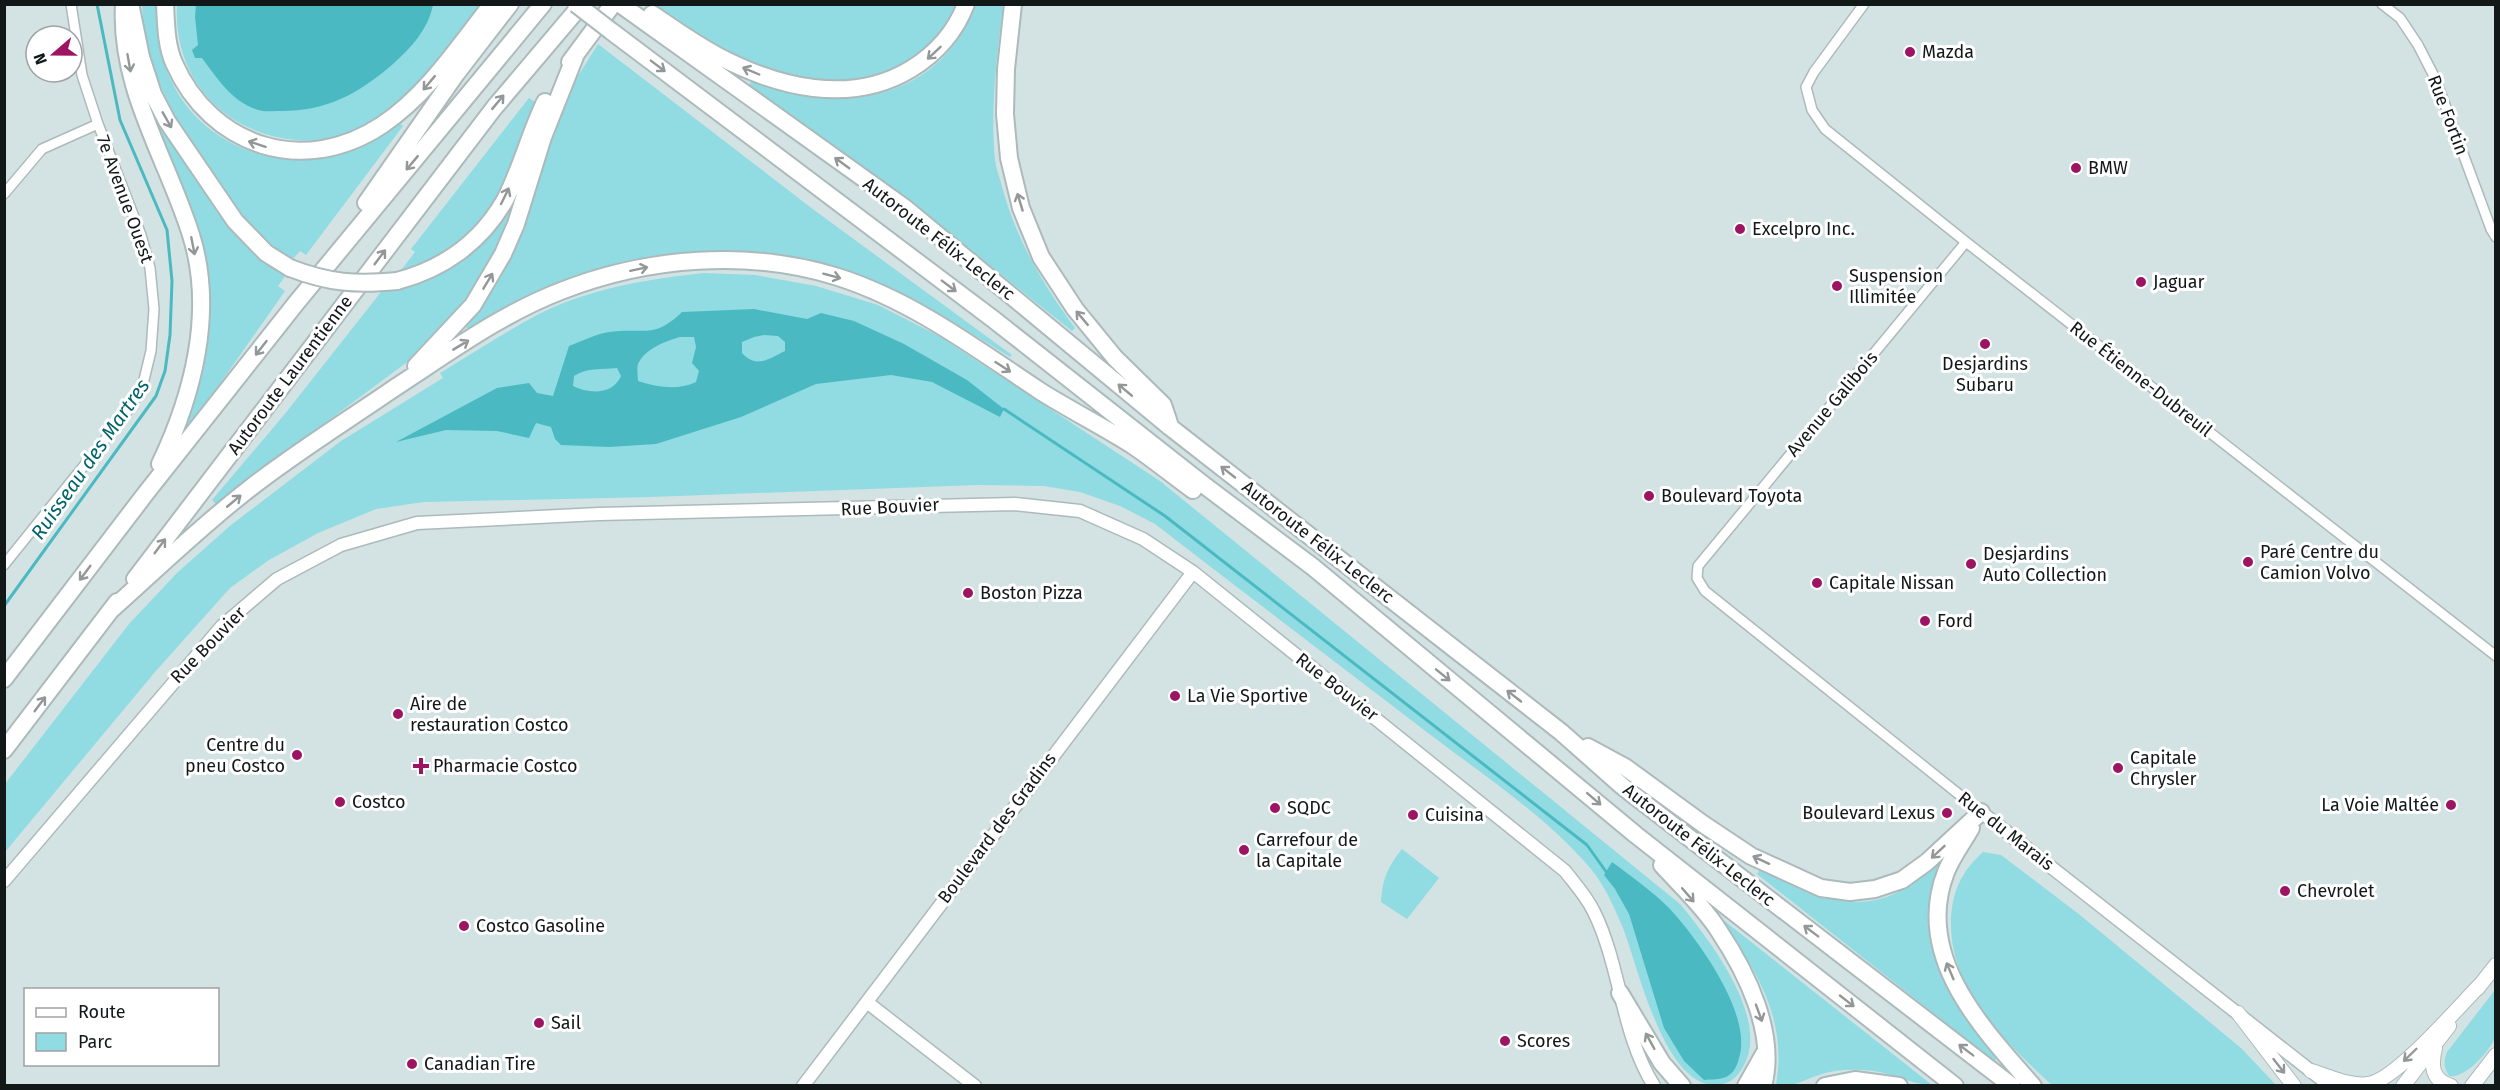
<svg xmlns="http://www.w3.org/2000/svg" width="2500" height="1090" font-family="'Fira Sans',sans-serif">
  <rect width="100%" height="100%" fill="#d3e2e3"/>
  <!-- green -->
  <path fill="#90dce2" d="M142 5H158C158 26 159 48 166 68 190 138 269 174 338 155 361 149 379 136 398 122L403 126 306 255 300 251 292 260C258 237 234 206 211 173 175 121 145 69 142 5Z
    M177 5H481C447 49 411 101 362 129 342 141 318 142 295 140 223 133 173 78 177 5Z
    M655 5H958C929 67 862 92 796 78 775 74 752 64 732 54 704 41 679 22 655 5Z
    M976 5H1003C997 56 990 109 995 160 996 169 1000 178 1002 187 1017 241 1042 283 1075 328L1072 331 964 245 749 85 752 80C842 115 937 103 976 5Z
    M598 44 814 210 1012 355 1010 357C971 333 933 308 892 289 793 242 664 242 563 281 530 294 500 313 470 331L466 327 499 278 512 251 553 133 573 84Z
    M529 98 538 104C517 159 498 221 447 255 434 264 414 268 399 273L415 252 411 249Z
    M163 125C197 183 229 237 286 275L278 286 285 291 191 425 186 422 202 375 207 348 209 294 157 127Z
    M516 196 518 197 498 251 470 297 418 354 216 504 212 500 284 415 381 292 423 282 461 261 492 232Z
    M704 273 755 275 816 286 878 305 939 336 1160 481 1680 904C1709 939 1770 1018 1744 1065 1738 1077 1730 1084 1716 1085 1664 1087 1638 966 1623 928 1614 907 1605 886 1591 869 1547 817 1486 777 1432 736 1339 665 1247 595 1155 524L1120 506 1080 492 1044 486 977 485 651 497 424 502 376 509 318 533 269 560 230 588 155 672 5 852V784L129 624 177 573 231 525 341 441 443 378 440 373C473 353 505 332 539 314 591 288 648 279 704 273Z
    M1402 849 1439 878 1407 919 1381 902C1383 878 1387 868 1402 849Z
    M1983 852 2001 855 2080 915 2241 1048 2276 1085H2052C2006 1043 1951 990 1951 924 1951 893 1961 872 1983 852Z
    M1939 858 1943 862 1937 874 1932 896 1931 925 1999 1056 1994 1061 1757 874 1760 869C1828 905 1883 924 1939 858Z
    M1717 915 1932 1085C1911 1085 1887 1070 1863 1070 1847 1069 1831 1070 1816 1076 1797 1083 1799 1085 1776 1085 1788 1017 1755 968 1717 915Z
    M2495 990C2496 1001 2499 1029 2495 1038 2489 1052 2465 1079 2449 1076 2444 1067 2443 1062 2447 1052Z"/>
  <!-- water -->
  <path fill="#4bb9c2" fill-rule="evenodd" d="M196 5V4L433 5C428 29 412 47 393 64 357 95 325 112 277 111 271 111 264 112 258 110 232 102 217 78 202 58H195L192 50 198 45 195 17Z
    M754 309 807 319 821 313 854 321 904 344 967 380 1004 409 1000 417 932 382 891 375 816 384 741 417 656 444 609 447 561 445 555 439 551 427 536 423 529 438 497 431 446 430 396 442 497 388 529 383 537 393 553 396 569 346C582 341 596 334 609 332 644 327 653 340 682 312ZM764 335 778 336 785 342V351C768 359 757 369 742 353V342L754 337ZM680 337H694L696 347 692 363 699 371 696 382C677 391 657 387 638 381 638 375 636 367 639 362 647 348 666 341 680 337ZM617 368 621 376C613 395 589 394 573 386L574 376C587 367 602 370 617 368Z
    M1612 862C1631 876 1652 891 1669 908 1698 939 1753 1015 1739 1058 1737 1067 1732 1076 1723 1078 1717 1080 1710 1079 1704 1080L1684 1061 1664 1028 1629 914 1615 889 1604 875Z"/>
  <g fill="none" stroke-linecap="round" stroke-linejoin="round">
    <!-- stream -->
    <path stroke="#4bb9c2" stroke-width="3" d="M1004 409 1165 516 1587 845 1607 873
      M4 606 156 396 165 371 170 335 172 281 167 230 120 120 97 4"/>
    <!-- minor casing -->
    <g stroke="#acbabb" stroke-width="12">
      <path id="minor" d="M1864 4 1814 72 1806 87 1812 110 1825 129 1966 242 2496 656
        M2382 4 2400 18 2418 45 2435 78 2491 229 2496 237
        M4 194 42 149 98 124
        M1966 242 1698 566 1697 578 1705 591 1981 812
        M4 565 124 416 142 388 151 351 154 309 150 268 141 235 98 124 82 75 71 4"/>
    </g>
    <!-- tertiary casing -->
    <g stroke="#acbabb" stroke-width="15">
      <path id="tertiary" d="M1981 812 2330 1086
        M4 881 222 626 277 579 341 545 417 523 599 514 1015 504 1080 511 1143 539 1193 572 1565 871C1575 884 1587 897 1594 912 1621 967 1621 1033 1654 1086
        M868 1003 975 1086
        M803 1086 1193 572"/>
    </g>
    <!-- secondary casing -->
    <g stroke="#acbabb" stroke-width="16">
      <path id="secondary" d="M2477 989 2496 965
        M2238 1013 2294 1086
        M2435 1048C2431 1065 2431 1080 2451 1086
        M2311 1071C2329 1076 2350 1087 2369 1084 2397 1079 2459 1006 2481 984
        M2403 1086 2449 1026
        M2472 1086 2496 1055"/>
    </g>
    <!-- motorway casing -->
    <g stroke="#acbabb" stroke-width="20">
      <path id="motorway" d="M124 4C119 88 167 158 191 235 215 311 193 395 160 464
        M165 4C166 23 166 45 174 63 211 147 304 177 382 125 427 95 459 46 492 4
        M620 4 905 208 1170 427 1561 732 1622 786 2012 1086
        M1013 4 1006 69 1005 114 1009 158 1021 208 1041 257 1075 309 1115 358 1163 405 1170 426
        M131 8 141 57 153 94 167 121 235 221 266 253 290 268
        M652 14C673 28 695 44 718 56 777 87 850 106 911 69 937 53 955 33 966 4
        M611 31 993 319 1204 485 1313 567 1636 835 1955 1086
        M570 62 613 4
        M366 203 456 74 510 4
        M397 281C443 269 481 242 505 200 521 169 530 133 545 102
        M416 366 473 305 503 254 516 224 543 137 576 54
        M135 579 494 108 582 4
        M112 609C157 569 201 526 249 489 295 453 345 422 393 389 447 354 501 314 561 291 647 257 749 249 838 277 913 301 975 348 1040 391 1070 410 1102 426 1132 445 1153 459 1172 475 1193 490
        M4 679 146 493 297 302 543 4
        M1588 747 1625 767 1703 824 1751 856 1821 888 1850 892 1875 889 1902 880 1927 862 1981 812
        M4 750 117 602
        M1971 828C1963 842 1952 857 1946 872 1913 956 1982 1028 2033 1086
        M1662 865C1681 886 1704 907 1719 931 1747 973 1777 1034 1763 1086
        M1620 993 1662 1063 1682 1086
        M1746 1086 1764 1054
        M1825 1086 1855 1080 1899 1086"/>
    </g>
    <!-- minor -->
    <use href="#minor" stroke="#fff" stroke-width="9"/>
    <!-- tertiary -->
    <use href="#tertiary" stroke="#fff" stroke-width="12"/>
    <!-- secondary -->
    <use href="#secondary" stroke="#fff" stroke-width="14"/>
    <!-- motorway -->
    <use href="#motorway" stroke="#fff" stroke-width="16"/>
    <!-- motorway-bridge casing -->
    <g stroke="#acbabb" stroke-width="20" stroke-linecap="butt">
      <path id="motorway-bridge" d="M576 4 611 31
        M290 268C329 283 356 285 397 281"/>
    </g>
    <!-- motorway-bridge -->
    <use href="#motorway-bridge" stroke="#fff" stroke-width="16"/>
  </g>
  <!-- one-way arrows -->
  <defs><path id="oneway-shaft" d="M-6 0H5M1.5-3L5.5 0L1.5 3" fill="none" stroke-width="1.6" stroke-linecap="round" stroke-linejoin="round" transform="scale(1.5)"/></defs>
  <g stroke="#949797">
    <use href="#oneway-shaft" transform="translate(934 53) rotate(137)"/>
    <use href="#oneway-shaft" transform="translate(129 63) rotate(80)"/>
    <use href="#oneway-shaft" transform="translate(658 66) rotate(37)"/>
    <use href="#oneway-shaft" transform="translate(751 71) rotate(-157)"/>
    <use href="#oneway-shaft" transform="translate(429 83) rotate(130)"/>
    <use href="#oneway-shaft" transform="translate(498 102) rotate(-50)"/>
    <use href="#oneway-shaft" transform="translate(167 120) rotate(60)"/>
    <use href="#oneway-shaft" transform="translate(257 144) rotate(-162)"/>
    <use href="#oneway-shaft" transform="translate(412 163) rotate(130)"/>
    <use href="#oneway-shaft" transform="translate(842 163) rotate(-144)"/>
    <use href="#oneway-shaft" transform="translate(505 196) rotate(-64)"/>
    <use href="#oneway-shaft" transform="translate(1020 202) rotate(-107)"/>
    <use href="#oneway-shaft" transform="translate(193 246) rotate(79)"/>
    <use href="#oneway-shaft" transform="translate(380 257) rotate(-53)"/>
    <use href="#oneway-shaft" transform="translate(639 269) rotate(-12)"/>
    <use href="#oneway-shaft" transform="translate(832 276) rotate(15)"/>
    <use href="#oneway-shaft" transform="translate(488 281) rotate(-59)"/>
    <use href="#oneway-shaft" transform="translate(949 286) rotate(37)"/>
    <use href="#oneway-shaft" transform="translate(1082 318) rotate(-130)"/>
    <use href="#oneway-shaft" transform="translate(461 345) rotate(-31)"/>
    <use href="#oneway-shaft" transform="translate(261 348) rotate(128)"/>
    <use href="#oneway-shaft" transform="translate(1003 367) rotate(33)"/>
    <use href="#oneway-shaft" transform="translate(1125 390) rotate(-140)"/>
    <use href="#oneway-shaft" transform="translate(1228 472) rotate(-142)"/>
    <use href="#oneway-shaft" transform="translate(234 501) rotate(-40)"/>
    <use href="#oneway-shaft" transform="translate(160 546) rotate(-53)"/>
    <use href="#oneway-shaft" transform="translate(85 573) rotate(127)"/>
    <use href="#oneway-shaft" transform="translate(1443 675) rotate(39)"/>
    <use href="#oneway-shaft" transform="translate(1514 696) rotate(-142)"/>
    <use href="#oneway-shaft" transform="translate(40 704) rotate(-53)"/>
    <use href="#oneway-shaft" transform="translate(1594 799) rotate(41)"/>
    <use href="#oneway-shaft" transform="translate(1938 852) rotate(137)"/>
    <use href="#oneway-shaft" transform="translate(1761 860) rotate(-155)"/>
    <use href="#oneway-shaft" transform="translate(1688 895) rotate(49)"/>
    <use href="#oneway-shaft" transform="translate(1811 931) rotate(-143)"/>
    <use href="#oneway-shaft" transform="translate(1950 971) rotate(-113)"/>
    <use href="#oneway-shaft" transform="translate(1847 1001) rotate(38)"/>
    <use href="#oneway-shaft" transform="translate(1759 1013) rotate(70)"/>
    <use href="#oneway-shaft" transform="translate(1650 1041) rotate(-119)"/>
    <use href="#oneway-shaft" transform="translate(1966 1050) rotate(-143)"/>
    <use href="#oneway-shaft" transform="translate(2410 1055) rotate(136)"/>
    <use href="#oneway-shaft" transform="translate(2279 1066) rotate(52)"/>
  </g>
  <!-- markers -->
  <g fill="#9d1463" stroke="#fff" stroke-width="2">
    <circle cx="1910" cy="52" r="6"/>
    <circle cx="2076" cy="168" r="6"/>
    <circle cx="1740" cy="229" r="6"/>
    <circle cx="2141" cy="282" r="6"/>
    <circle cx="1837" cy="286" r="6"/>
    <circle cx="1985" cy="344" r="6"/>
    <circle cx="1649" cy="496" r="6"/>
    <circle cx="2248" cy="562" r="6"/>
    <circle cx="1971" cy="564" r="6"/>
    <circle cx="1817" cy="583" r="6"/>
    <circle cx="968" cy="593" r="6"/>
    <circle cx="1925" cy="621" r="6"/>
    <circle cx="1175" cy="696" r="6"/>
    <circle cx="398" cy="714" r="6"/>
    <circle cx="297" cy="755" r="6"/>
    <path d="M418 757h6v6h6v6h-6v6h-6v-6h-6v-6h6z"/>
    <circle cx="2118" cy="768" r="6"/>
    <circle cx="340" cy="802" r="6"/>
    <circle cx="2451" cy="805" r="6"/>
    <circle cx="1275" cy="808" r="6"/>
    <circle cx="1947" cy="813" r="6"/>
    <circle cx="1413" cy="815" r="6"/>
    <circle cx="1244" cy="850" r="6"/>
    <circle cx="2285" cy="891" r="6"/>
    <circle cx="464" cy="926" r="6"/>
    <circle cx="539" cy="1023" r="6"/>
    <circle cx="1505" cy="1041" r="6"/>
    <circle cx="412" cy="1064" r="6"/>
  </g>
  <g text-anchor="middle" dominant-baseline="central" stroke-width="6" stroke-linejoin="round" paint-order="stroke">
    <!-- poi labels -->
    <g font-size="18" fill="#121718" stroke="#fff" text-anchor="start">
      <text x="1922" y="52">Mazda</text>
      <text x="2088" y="168">BMW</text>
      <text x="1752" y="229">Excelpro Inc.</text>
      <text x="1849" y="276">Suspension<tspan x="1849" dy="21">Illimitée</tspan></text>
      <text x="2153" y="282">Jaguar</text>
      <text x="1985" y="364" text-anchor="middle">Desjardins<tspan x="1985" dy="21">Subaru</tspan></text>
      <text x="1661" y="496">Boulevard Toyota</text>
      <text x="2260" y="552">Paré Centre du<tspan x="2260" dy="21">Camion Volvo</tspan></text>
      <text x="1983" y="554">Desjardins<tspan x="1983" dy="21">Auto Collection</tspan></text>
      <text x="1829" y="583">Capitale Nissan</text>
      <text x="980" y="593">Boston Pizza</text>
      <text x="1937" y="621">Ford</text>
      <text x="1187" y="696">La Vie Sportive</text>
      <text x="410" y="704">Aire de<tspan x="410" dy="21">restauration Costco</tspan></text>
      <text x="285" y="745" text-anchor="end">Centre du<tspan x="285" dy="21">pneu Costco</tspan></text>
      <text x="2130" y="758">Capitale<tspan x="2130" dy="21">Chrysler</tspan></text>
      <text x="433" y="766">Pharmacie Costco</text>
      <text x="352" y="802">Costco</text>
      <text x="2439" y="805" text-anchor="end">La Voie Maltée</text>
      <text x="1287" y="808">SQDC</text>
      <text x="1935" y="813" text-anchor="end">Boulevard Lexus</text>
      <text x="1425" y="815">Cuisina</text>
      <text x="1256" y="840">Carrefour de<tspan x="1256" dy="21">la Capitale</tspan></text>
      <text x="2297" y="891">Chevrolet</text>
      <text x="476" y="926">Costco Gasoline</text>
      <text x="551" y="1023">Sail</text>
      <text x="1517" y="1041">Scores</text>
      <text x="424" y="1064">Canadian Tire</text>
    </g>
    <!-- street labels -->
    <g font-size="18" fill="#121718" stroke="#fff">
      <text transform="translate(2448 115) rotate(69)">Rue Fortin</text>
      <text transform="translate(125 199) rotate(70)">7e Avenue Ouest</text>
      <text transform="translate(939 239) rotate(38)">Autoroute Félix-Leclerc</text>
      <text transform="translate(290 375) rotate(-53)">Autoroute Laurentienne</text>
      <text transform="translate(2141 379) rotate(38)">Rue Étienne-Dubreuil</text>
      <text transform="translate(1832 404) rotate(-50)">Avenue Galibois</text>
      <text transform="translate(890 507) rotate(-3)">Rue Bouvier</text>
      <text transform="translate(1318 542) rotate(38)">Autoroute Félix-Leclerc</text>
      <text transform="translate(208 645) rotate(-46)">Rue Bouvier</text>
      <text transform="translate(1337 687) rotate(38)">Rue Bouvier</text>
      <text transform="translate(997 828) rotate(-53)">Boulevard des Gradins</text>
      <text transform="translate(2006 831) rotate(38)">Rue du Marais</text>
      <text transform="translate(1699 845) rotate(38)">Autoroute Félix-Leclerc</text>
    </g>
    <!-- water labels -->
    <g font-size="20" font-style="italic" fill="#00646a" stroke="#fff">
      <text transform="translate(90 459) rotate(-55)">Ruisseau des Martres</text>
    </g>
  </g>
  <!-- border -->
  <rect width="2500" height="1090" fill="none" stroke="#121718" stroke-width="12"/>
  <!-- legend -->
  <rect x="24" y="988" width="195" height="78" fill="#ffffff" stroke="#a0a2a3" stroke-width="1.5"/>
  <rect x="36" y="1008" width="30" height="9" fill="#ffffff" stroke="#a0a2a3" stroke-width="1.5"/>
  <text x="78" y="1018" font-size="18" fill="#121718">Route</text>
  <rect x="36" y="1033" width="30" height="18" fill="#90dce2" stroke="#a0a2a3" stroke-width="1.5"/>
  <text x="78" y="1048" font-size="18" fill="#121718">Parc</text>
  <!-- north arrow -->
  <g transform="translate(54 54) rotate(250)"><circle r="28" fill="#ffffff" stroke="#a0a2a3" stroke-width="1.5"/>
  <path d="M0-4.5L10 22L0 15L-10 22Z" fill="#9d1463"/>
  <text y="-9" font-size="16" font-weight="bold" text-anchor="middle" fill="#121718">N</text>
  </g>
</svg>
